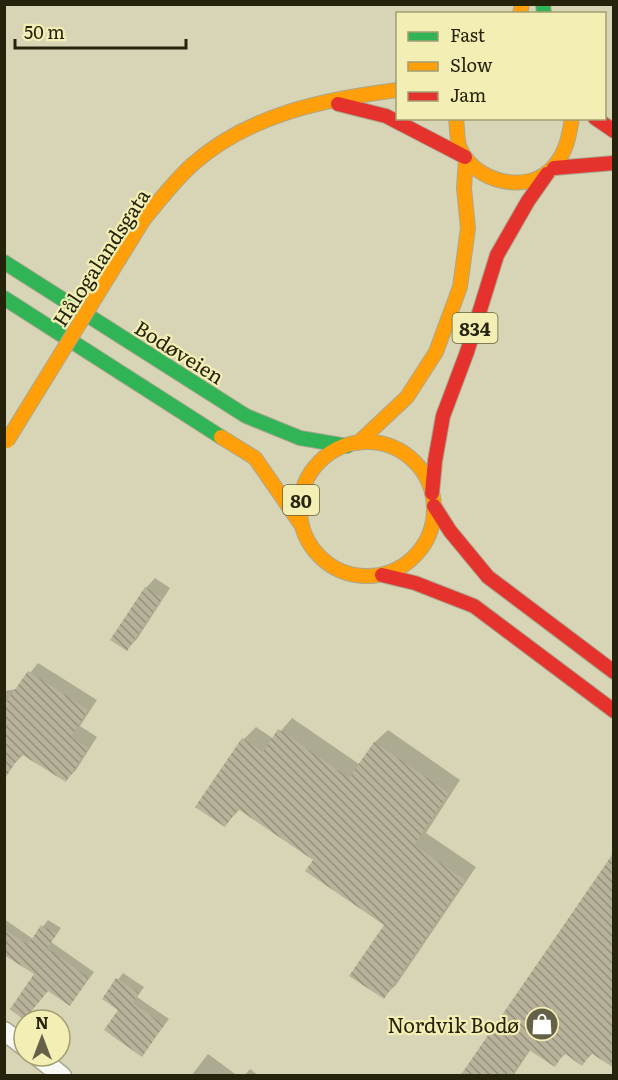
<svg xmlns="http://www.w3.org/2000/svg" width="618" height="1080" font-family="Literata,serif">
  <defs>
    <pattern id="building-back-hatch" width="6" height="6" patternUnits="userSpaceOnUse" patternTransform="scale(1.5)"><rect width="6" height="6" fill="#b8b29a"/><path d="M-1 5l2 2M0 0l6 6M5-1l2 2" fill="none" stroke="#95907c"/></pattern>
  </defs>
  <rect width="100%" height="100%" fill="#d8d5b6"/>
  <!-- shadow -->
  <path fill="#0003" d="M155 578 170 588 137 639 127 649 146 588Z
    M38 663 97 700 80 726 97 737 76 770 66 780 24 754 13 765 4 760V691L17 689Z
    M292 718 359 764 375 742 388 730 460 780 426 833 476 867 396 985 383 997 386 925 315 860 240 809 225 825 244 739 256 727 274 739Z
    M610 859 593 1053 582 1064 566 1053 554 1065 531 1049 513 1076H462Z
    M4 919 33 939 48 920 61 928 51 942 94 972 75 998 49 989 25 1019 12 1009 37 974 4 953Z
    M123 973 144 987 137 997 169 1019 142 1055 120 1010 104 999Z
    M208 1054 238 1076H191Z
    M250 1069 259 1076H244Z"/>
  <!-- building -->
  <path fill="url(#building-back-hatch)" d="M145 587 162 598 127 651 110 640Z
    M28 671 88 710 71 737 88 748 66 782 21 754 4 780V705Z
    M278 729 349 778 374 742 449 793 414 845 465 880 384 999 349 976 384 925 305 871 313 860 238 809 225 827 195 807 242 738 263 752Z
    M614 852V1068L591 1053 582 1066 564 1053 555 1067 529 1050 511 1076H460Z
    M41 925 57 934 47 948 89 978 70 1006 48 991 24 1020 10 1009 34 974 4 955V929L28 945Z
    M116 978 139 993 133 1003 164 1025 142 1057 104 1030 118 1010 102 999Z"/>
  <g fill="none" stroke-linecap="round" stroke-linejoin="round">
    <!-- street casing -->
    <g stroke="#aaa78e" stroke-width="21">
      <path id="street" d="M4 1031 24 1046
        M37 1056 62 1076"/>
    </g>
    <!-- fast casing -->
    <g stroke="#aaa78e" stroke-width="16">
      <path id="fast" d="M543 4 544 14
        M4 262 246 416 300 438 347 446
        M4 298 221 437"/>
    </g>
    <!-- slow casing -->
    <g stroke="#aaa78e" stroke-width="16">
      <path id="slow" d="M520 14 522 4
        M456 118C457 126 457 138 459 146 472 182 530 197 555 165 567 150 569 136 572 118
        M144 219C160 200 175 180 193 164 250 114 325 99 398 90
        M221 437 255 458 302 526
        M300 509a67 67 0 1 1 134 0a67 67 0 1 1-134 0Z
        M358 443 407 397 436 352 460 287 468 228 464 188 466 159"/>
    </g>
    <!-- jam casing -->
    <g stroke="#aaa78e" stroke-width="16">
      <path id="jam" d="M338 104 386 116 465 157
        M595 118 614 131
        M554 168 614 163
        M432 493 435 461 443 416 467 352 497 255 528 201 547 174
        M434 506 450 531 488 577 614 672
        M382 575 415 583 474 606 614 711"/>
    </g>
    <!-- street -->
    <use href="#street" stroke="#f9f9f4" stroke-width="18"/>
    <!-- fast -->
    <use href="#fast" stroke="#30b455" stroke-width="14"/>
    <!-- slow -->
    <use href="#slow" stroke="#ff9f0a" stroke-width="14"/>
    <!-- jam -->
    <use href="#jam" stroke="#e5322d" stroke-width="14"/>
    <!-- slow-bridge casing -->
    <g stroke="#aaa78e" stroke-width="16" stroke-linecap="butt">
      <path id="slow-bridge" d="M7 441 144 219"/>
    </g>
    <!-- slow-bridge -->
    <use href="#slow-bridge" stroke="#ff9f0a" stroke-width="14"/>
  </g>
  <!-- icons -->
  <defs>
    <g id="shop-disc" transform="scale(1.725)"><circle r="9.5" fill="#646148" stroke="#f3efb4"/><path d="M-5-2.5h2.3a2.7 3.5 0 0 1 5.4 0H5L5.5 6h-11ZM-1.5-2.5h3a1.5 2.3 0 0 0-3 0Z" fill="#fff"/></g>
  </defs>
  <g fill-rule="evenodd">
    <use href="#shop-disc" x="542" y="1024"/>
  </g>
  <g text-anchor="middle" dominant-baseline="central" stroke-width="4.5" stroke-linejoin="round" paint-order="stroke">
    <!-- shield labels -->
    <g fill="#f3efb4" stroke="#63603e" stroke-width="1.5">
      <rect x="452.5" y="313" width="45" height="30" rx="4.5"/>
      <rect x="283" y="485" width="36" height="30" rx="4.5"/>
    </g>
    <g font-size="18" font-weight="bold" fill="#25230c">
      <text x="475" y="328">834</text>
      <text x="301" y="500">80</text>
    </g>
    <!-- street labels -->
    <g font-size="20" fill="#25230c" stroke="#f3efb4">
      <text transform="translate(100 257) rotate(-57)">Hålogalandsgata</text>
      <text transform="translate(180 351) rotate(32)">Bodøveien</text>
    </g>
    <!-- poi labels -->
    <g font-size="20" fill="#25230c" stroke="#f3efb4" text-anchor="end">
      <text x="519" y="1024">Nordvik Bodø</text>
    </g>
  </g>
  <!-- border -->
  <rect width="618" height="1080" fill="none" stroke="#25230c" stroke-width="12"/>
  <!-- legend -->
  <rect x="396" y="12" width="210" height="108" fill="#f3efb4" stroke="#a19d71" stroke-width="1.5"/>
  <rect x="408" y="32" width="30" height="9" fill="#30b455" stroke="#a19d71" stroke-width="1.5"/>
  <text x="450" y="42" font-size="18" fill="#25230c">Fast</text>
  <rect x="408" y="62" width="30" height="9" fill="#ff9f0a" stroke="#a19d71" stroke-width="1.5"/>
  <text x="450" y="72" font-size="18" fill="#25230c">Slow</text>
  <rect x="408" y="92" width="30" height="9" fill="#e5322d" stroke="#a19d71" stroke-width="1.5"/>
  <text x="450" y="102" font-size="18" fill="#25230c">Jam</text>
  <!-- north arrow -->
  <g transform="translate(42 1038)"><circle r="28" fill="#f3efb4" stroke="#a19d71" stroke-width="1.5"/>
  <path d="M0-4.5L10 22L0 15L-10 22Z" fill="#646148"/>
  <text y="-9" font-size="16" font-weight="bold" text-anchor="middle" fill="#25230c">N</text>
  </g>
  <!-- scale -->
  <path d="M15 39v9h171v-9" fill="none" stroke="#25230c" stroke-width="3"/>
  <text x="24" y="39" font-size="18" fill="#25230c" stroke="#f3efb4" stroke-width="4.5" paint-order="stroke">50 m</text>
</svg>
